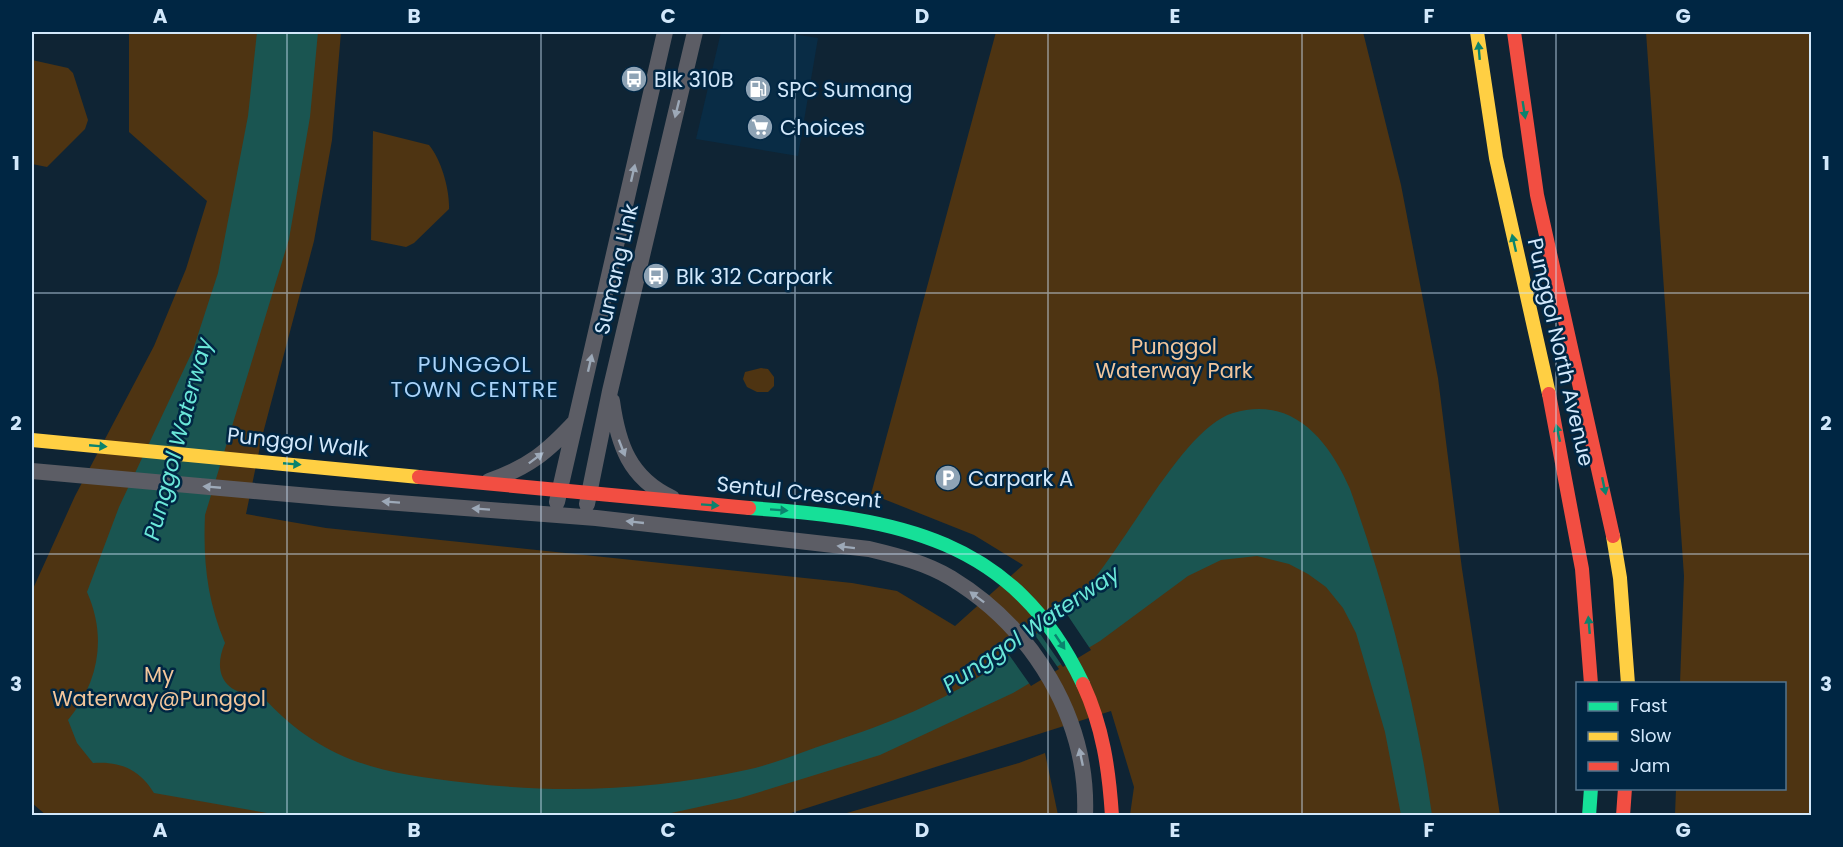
<svg xmlns="http://www.w3.org/2000/svg" width="1843" height="847" font-family="Poppins,sans-serif">
  <rect width="100%" height="100%" fill="#0f2434"/>
  <!-- built -->
  <path fill="#092c45" d="M721 32H779L818 38 798 156 696 139Z"/>
  <!-- green -->
  <path fill="#4e3412" d="M129 32H341L332 140 314 241 262 437 246 514 326 528 852 583 897 591 955 626 1023 565 974 535 871 494 996 32H1363L1401 185 1438 378 1462 569 1500 815H1130L1134 787 1111 711 785 815 47 816 32 803V591L75 496 154 346 186 269 207 201 129 132Z
    M1646 32H1811V815H1675L1676 789 1784 788V684L1680 683 1684 576Z
    M32 60 68 68 73 73 88 120 85 129 47 167 32 164Z
    M373 131 429 145C441 159 450 190 449 209L414 243 406 247 371 240Z
    M761 368 768 369 774 377V386L768 392H757L747 387 743 379 745 372Z
    M1045 753 1058 815H840L1019 763Z"/>
  <!-- water -->
  <path fill="#1a5551" d="M257 32H318L310 117 289 239 205 515C203 561 207 600 225 643 211 675 227 696 261 695 324 764 381 773 469 783 562 794 655 790 746 770 775 764 804 751 832 742 887 724 943 702 991 669 1020 648 1050 623 1076 599 1121 557 1180 429 1233 413 1293 395 1329 441 1350 489 1388 595 1416 704 1432 815H1401L1385 732 1356 633 1343 608 1326 587 1308 574 1289 564 1257 556 1221 560 1188 576 1100 641 1013 693 880 755 740 798 662 815 284 816 154 793C140 769 119 761 93 763L77 743 68 720C99 682 107 637 87 592L119 507 193 350 218 273 248 116Z"/>
  <!-- pier -->
  <path fill="#0f2434" d="M1062 607 1091 650 1063 667 1036 628Z
    M1032 631 1059 669 1031 686 1007 652Z"/>
  <g fill="none" stroke-linecap="round" stroke-linejoin="round">
    <!-- street -->
    <path stroke="#5c5d65" stroke-width="16" d="M612 401C618 444 629 478 672 498
      M32 471 333 498 596 518 869 549C898 556 926 563 951 578 1033 628 1089 719 1085 816
      M489 481C529 467 547 452 575 422
      M557 502 665 32
      M587 504 610 391 695 32"/>
    <!-- fast -->
    <path stroke="#16e098" stroke-width="14" d="M749 508C896 518 1014 537 1083 684
      M1589 816 1591 788"/>
    <!-- slow -->
    <path stroke="#ffcf43" stroke-width="14" d="M1477 32 1496 158 1549 394
      M32 440 419 477
      M1613 536 1620 578 1628 684"/>
    <!-- jam -->
    <path stroke="#f24e42" stroke-width="14" d="M1514 32 1537 195 1613 536
      M1549 394 1582 569 1591 684
      M419 477 749 508
      M1083 684C1103 727 1109 770 1112 816
      M1623 816 1625 788"/>
  </g>
  <!-- one-way arrows -->
  <defs><path id="oneway-solid" d="M-6-.8H1V-3.2L6.5 0L1 3.2V.8H-6Z" transform="scale(1.5)"/></defs>
  <g fill="#0b836e">
    <use href="#oneway-solid" transform="translate(1479 51) rotate(-95)"/>
    <use href="#oneway-solid" transform="translate(1524 110) rotate(81)"/>
    <use href="#oneway-solid" transform="translate(1514 243) rotate(-103)"/>
    <use href="#oneway-solid" transform="translate(1558 433) rotate(-103)"/>
    <use href="#oneway-solid" transform="translate(98 446) rotate(5)"/>
    <use href="#oneway-solid" transform="translate(292 464) rotate(5)"/>
    <use href="#oneway-solid" transform="translate(1604 486) rotate(78)"/>
    <use href="#oneway-solid" transform="translate(710 505) rotate(4)"/>
    <use href="#oneway-solid" transform="translate(779 510) rotate(4)"/>
    <use href="#oneway-solid" transform="translate(1589 625) rotate(-95)"/>
    <use href="#oneway-solid" transform="translate(1060 642) rotate(56)"/>
  </g>
  <g fill="#9da9b8">
    <use href="#oneway-solid" transform="translate(677 109) rotate(104)"/>
    <use href="#oneway-solid" transform="translate(633 173) rotate(-77)"/>
    <use href="#oneway-solid" transform="translate(590 363) rotate(-77)"/>
    <use href="#oneway-solid" transform="translate(622 448) rotate(69)"/>
    <use href="#oneway-solid" transform="translate(536 458) rotate(-37)"/>
    <use href="#oneway-solid" transform="translate(212 487) rotate(-175)"/>
    <use href="#oneway-solid" transform="translate(391 502) rotate(-176)"/>
    <use href="#oneway-solid" transform="translate(481 509) rotate(-176)"/>
    <use href="#oneway-solid" transform="translate(635 522) rotate(-174)"/>
    <use href="#oneway-solid" transform="translate(846 547) rotate(-173)"/>
    <use href="#oneway-solid" transform="translate(977 597) rotate(-143)"/>
    <use href="#oneway-solid" transform="translate(1081 757) rotate(-102)"/>
  </g>
  <!-- grid -->
  <path fill="none" stroke="#d2e8fb" stroke-width="1.5" stroke-opacity="0.55" d="M287 32V816M541 32V816M795 32V816M1048 32V816M1302 32V816M1556 32V816M32 293H1812M32 554H1812"/>
  <!-- icons -->
  <defs>
    <g id="bus-disc" transform="scale(1.35)"><circle r="9.5" fill="#8ea3b5" stroke="#002643"/><path d="M-5-6H5V4H4V6H2V4H-2V6H-4V4H-5ZM-3.5-4V0h7V-4ZM-3.5 1.2v1.5H-2V1.2ZM2 1.2v1.5H3.5V1.2Z" fill="#fff"/></g>
    <g id="fuel-disc" transform="scale(1.35)"><circle r="9.5" fill="#8ea3b5" stroke="#002643"/><path d="M-5.5-6h7V0h2V4h1.3V-2.5L3-4.5l.8-.8L6-3V5H2.5V1h-1V6h-7ZM-4.2-4.7v3.2H.2V-4.7Z" fill="#fff"/></g>
    <g id="supermarket-disc" transform="scale(1.35)"><circle r="9.5" fill="#8ea3b5" stroke="#002643"/><path d="M-6-5.5h2.5l.6 2H6L4.5 2H-2.5L-4.4-4H-6ZM-1.5 3.2a1.3 1.3 0 1 0 .1 0ZM3 3.2a1.3 1.3 0 1 0 .1 0Z" fill="#fff"/></g>
    <g id="parking-disc" transform="scale(1.35)"><circle r="9.5" fill="#8ea3b5" stroke="#002643"/><path d="M-3.5-5.5H1a3.5 3.5 0 0 1 0 7H-1V5.5H-3.5ZM-1-3.4V-.6H.8a1.4 1.4 0 0 0 0-2.8Z" fill="#fff"/></g>
  </defs>
  <g fill-rule="evenodd">
    <use href="#bus-disc" x="634" y="79"/>
    <use href="#fuel-disc" x="758" y="89"/>
    <use href="#supermarket-disc" x="760" y="127"/>
    <use href="#bus-disc" x="656" y="276"/>
    <use href="#parking-disc" x="948" y="478"/>
  </g>
  <g text-anchor="middle" dominant-baseline="central" stroke-width="5" stroke-linejoin="round" paint-order="stroke">
    <!-- poi labels -->
    <g font-size="21" fill="#d2e8fb" stroke="#002643" text-anchor="start">
      <text x="654" y="79">Blk 310B</text>
      <text x="777" y="89">SPC Sumang</text>
      <text x="780" y="127">Choices</text>
      <text x="676" y="276">Blk 312 Carpark</text>
      <text x="968" y="478">Carpark A</text>
    </g>
    <!-- street labels -->
    <g font-size="21" fill="#d2e8fb" stroke="#002643">
      <text transform="translate(616 269) rotate(-77)">Sumang Link</text>
      <text transform="translate(1561 352) rotate(77)">Punggol North Avenue</text>
      <text transform="translate(298 442) rotate(6)">Punggol Walk</text>
      <text transform="translate(799 492) rotate(6)">Sentul Crescent</text>
    </g>
    <!-- park labels -->
    <g font-size="21" fill="#f3c69b" stroke="#002643">
      <text x="1174" y="346">Punggol<tspan x="1174" dy="24">Waterway Park</tspan></text>
      <text x="159" y="674">My<tspan x="159" dy="24">Waterway@Punggol</tspan></text>
    </g>
    <!-- neighbourhood labels -->
    <g font-size="22" letter-spacing="1.5" fill="#a9d3f9" stroke="#002643">
      <text x="475" y="364">PUNGGOL<tspan x="475" dy="25">TOWN CENTRE</tspan></text>
    </g>
    <!-- water labels -->
    <g font-size="22" font-style="italic" fill="#6ae7d9" stroke="#002643">
      <text transform="translate(178 439) rotate(-75)">Punggol Waterway</text>
      <text transform="translate(1031 629) rotate(-34)">Punggol Waterway</text>
    </g>
  </g>
  <!-- border -->
  <rect width="1843" height="847" fill="none" stroke="#002643" stroke-width="66"/>
  <!-- legend -->
  <rect x="1576" y="682" width="210" height="108" fill="#002643" stroke="#54748d" stroke-width="1.5"/>
  <rect x="1588" y="702" width="30" height="9" fill="#16e098" stroke="#54748d" stroke-width="1.5"/>
  <text x="1630" y="712" font-size="18" fill="#d2e8fb">Fast</text>
  <rect x="1588" y="732" width="30" height="9" fill="#ffcf43" stroke="#54748d" stroke-width="1.5"/>
  <text x="1630" y="742" font-size="18" fill="#d2e8fb">Slow</text>
  <rect x="1588" y="762" width="30" height="9" fill="#f24e42" stroke="#54748d" stroke-width="1.5"/>
  <text x="1630" y="772" font-size="18" fill="#d2e8fb">Jam</text>
  <rect x="33" y="33" width="1777" height="781" fill="none" stroke="#d2e8fb" stroke-width="2"/>
  <g font-size="20" text-anchor="middle" font-weight="bold" fill="#d2e8fb">
    <text x="160" y="23">A</text>
    <text x="414" y="23">B</text>
    <text x="668" y="23">C</text>
    <text x="922" y="23">D</text>
    <text x="1175" y="23">E</text>
    <text x="1429" y="23">F</text>
    <text x="1683" y="23">G</text>
    <text x="16" y="170">1</text>
    <text x="1826" y="170">1</text>
    <text x="16" y="430">2</text>
    <text x="1826" y="430">2</text>
    <text x="16" y="691">3</text>
    <text x="1826" y="691">3</text>
    <text x="160" y="837">A</text>
    <text x="414" y="837">B</text>
    <text x="668" y="837">C</text>
    <text x="922" y="837">D</text>
    <text x="1175" y="837">E</text>
    <text x="1429" y="837">F</text>
    <text x="1683" y="837">G</text>
  </g>
</svg>
